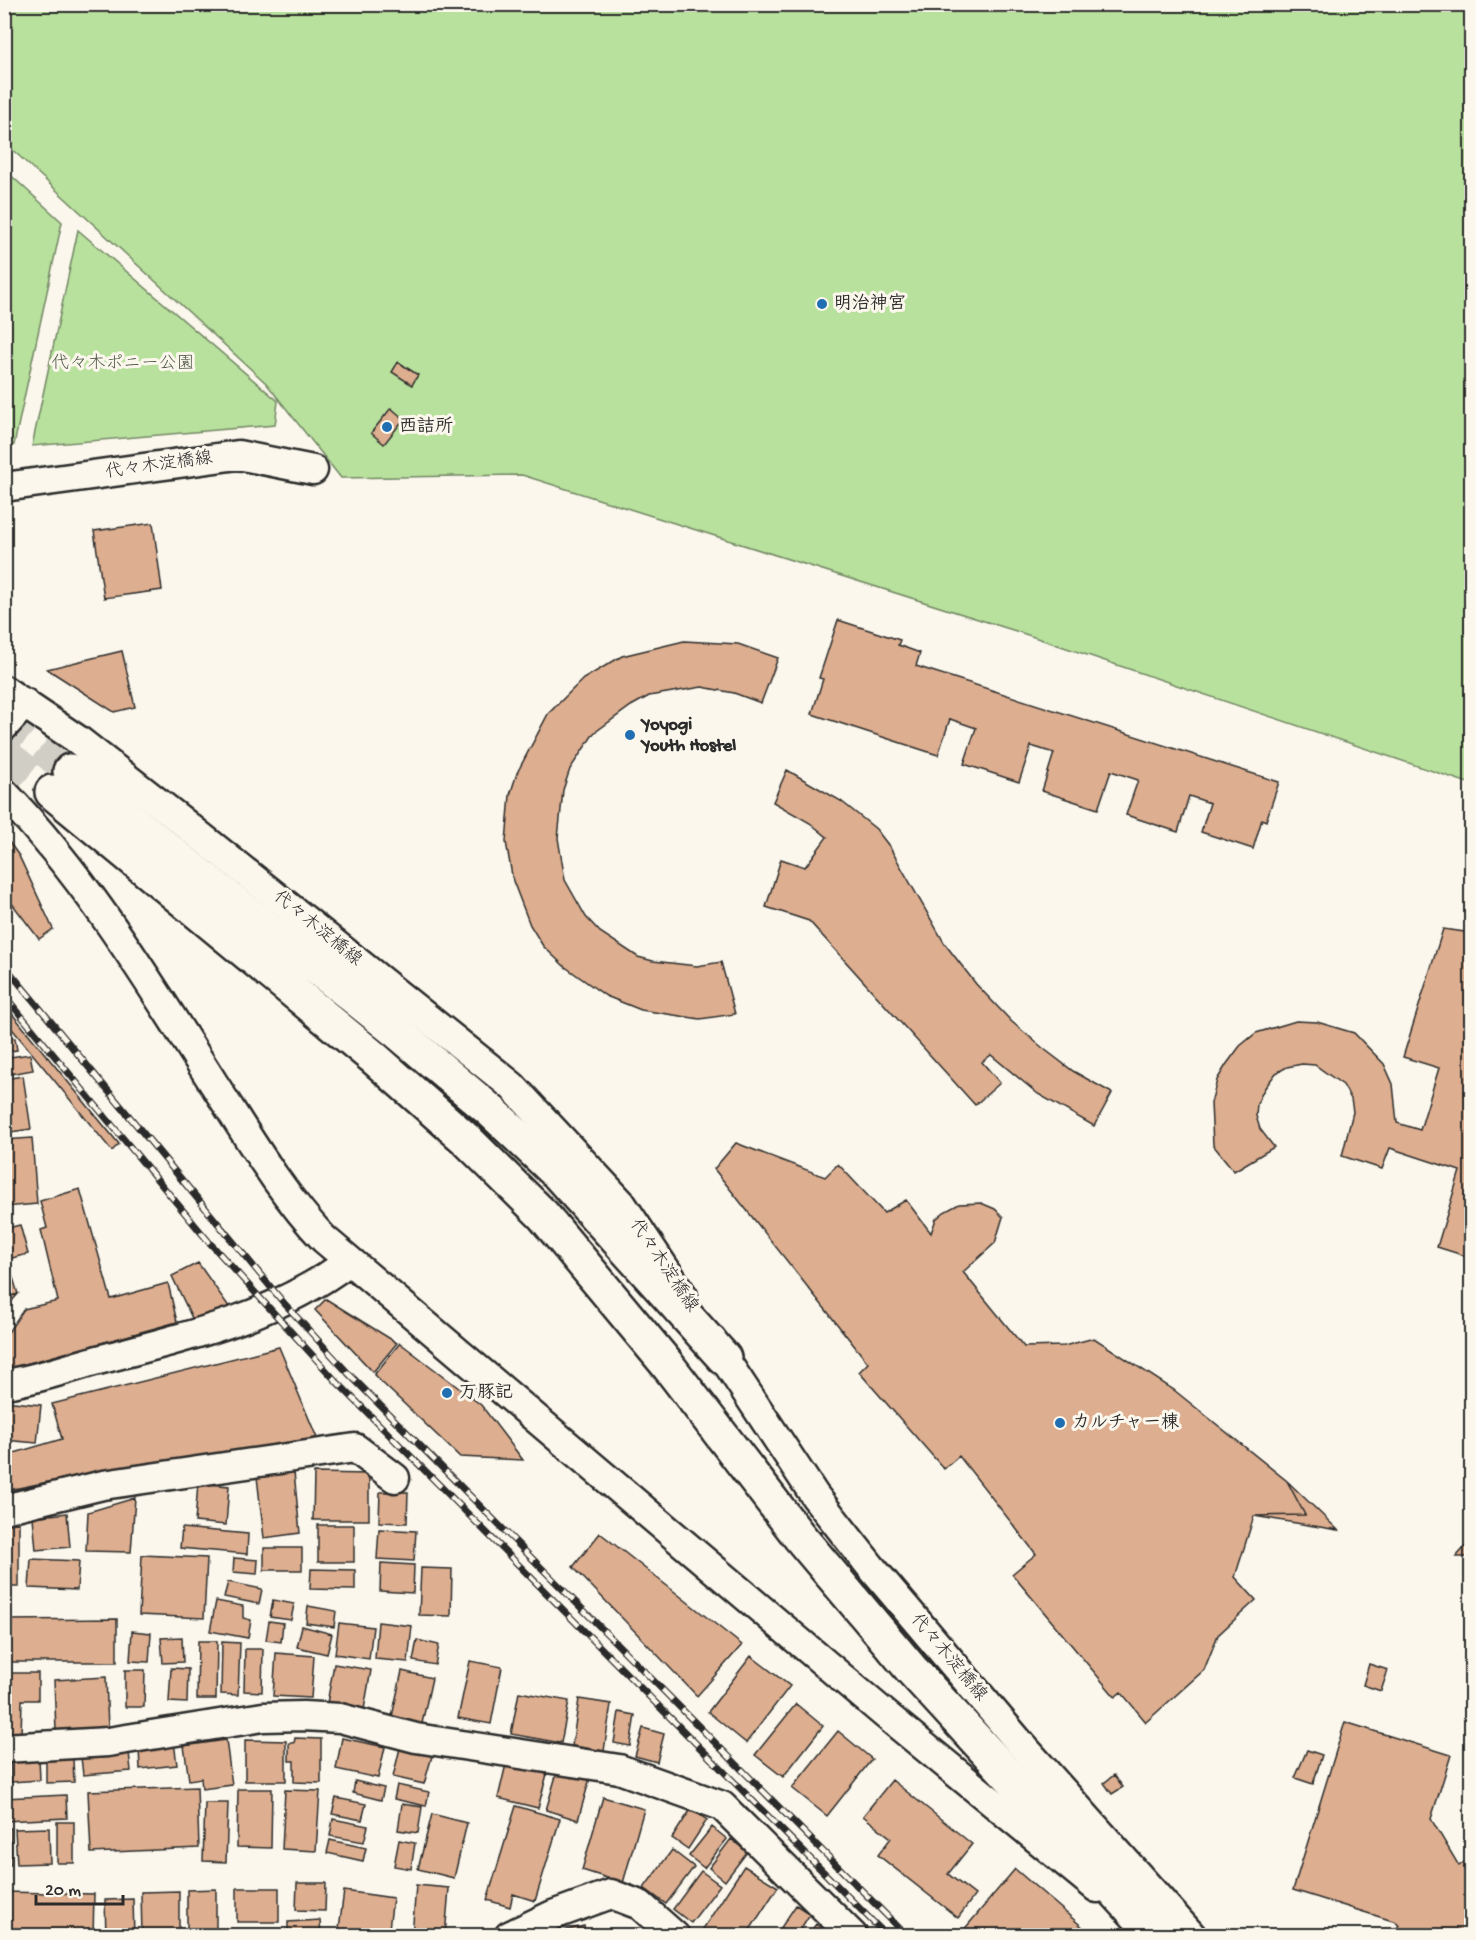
<svg xmlns="http://www.w3.org/2000/svg" width="1476" height="1940" font-family="'Gochi Hand','Klee One',sans-serif">
  <rect width="100%" height="100%" fill="#fbf7ec"/>
  <filter id="ink" filterUnits="userSpaceOnUse"><feTurbulence type="fractalNoise" baseFrequency=".0167" numOctaves="2"/><feDisplacementMap in="SourceGraphic" scale="12" xChannelSelector="R" yChannelSelector="G"/><feConvolveMatrix kernelMatrix="1 2 1 2 8 2 1 2 1" color-interpolation-filters="sRGB"/></filter>
  <g filter="url(#ink)">
    <!-- green -->
    <path fill="#b8e19d" stroke="#728664" stroke-width="1.5" d="M4 5H1471V784L1019 632 522 475 341 478 266 383 5 143Z
      M5 170 62 222 14 445H5Z
      M78 230 278 401 275 425 32 446Z"/>
    <!-- building -->
    <path fill="#ddae8f" stroke="#2b2b2b" stroke-width="1.5" d="M398 362 418 375 412 385 392 372Z
      M391 408 404 419 384 444 371 433Z
      M153 523 162 590 104 598 94 531Z
      M838 620 900 640 898 645 920 653 916 666 1279 782 1266 821 1262 819 1253 849 1201 832 1210 803 1189 796 1178 832 1126 815 1138 780 1111 771 1098 809 1042 791 1054 753 1031 746 1019 782 964 764 976 728 950 719 938 755 812 714 823 679 819 678Z
      M684 641 738 644 778 658 761 703 734 693 702 687 649 696 631 706 594 733 570 769 563 790 558 838 565 880 586 917 600 932 638 957 653 961 697 966 721 962 735 1014 700 1019 641 1010 606 996 564 966 543 946 530 925 513 881 506 842 510 795 517 773 548 714 583 679 622 656Z
      M122 651 135 707 114 712 47 669Z
      M787 770 841 801 876 829 889 846 945 944 976 984 1012 1022 1044 1049 1073 1071 1112 1093 1094 1126 1038 1094 991 1055 982 1062 1000 1083 975 1105 809 921 766 907 781 859 805 867 827 837 810 823 773 802Z
      M4 835 19 856 53 929 39 939 4 893Z
      M1443 929 1472 933V1258L1437 1247 1460 1171 1390 1148 1382 1169 1342 1156 1353 1112 1351 1099 1343 1085 1315 1065 1302 1064 1287 1067 1276 1073 1264 1089 1257 1104 1256 1116 1260 1129 1274 1147 1234 1171 1213 1145 1211 1103 1217 1080 1226 1065 1240 1046 1256 1033 1296 1021 1317 1022 1354 1033 1384 1064 1393 1084 1397 1123 1420 1130 1439 1068 1403 1057Z
      M4 1004 119 1144 112 1151 4 1019Z
      M15 1038 17 1050 4 1052V1039Z
      M30 1054 33 1070 4 1075V1058Z
      M23 1076 31 1129 4 1133V1079Z
      M32 1138 37 1204 4 1207V1140Z
      M736 1143 825 1177 838 1164 884 1213 906 1200 931 1233 936 1219 944 1212 959 1204 981 1203 995 1209 1003 1217 995 1243 963 1272 1024 1347 1064 1346 1094 1338 1174 1390 1287 1481 1305 1515 1254 1516 1235 1577 1256 1600 1218 1635 1204 1670 1146 1722 1121 1692 1115 1697 1012 1574 1036 1554 959 1456 944 1469 859 1372 868 1363 714 1169Z
      M80 1189 111 1299 168 1283 177 1322 4 1370V1338L24 1309 58 1301 41 1230 47 1228 40 1201Z
      M20 1225 28 1254 4 1260V1229Z
      M198 1263 230 1308 193 1320 172 1276Z
      M10 1268 18 1294 4 1298V1270Z
      M18 1294 4 1310V1298Z
      M326 1299 397 1343 373 1372 315 1310Z
      M400 1343 481 1405 523 1460 460 1457 374 1375Z
      M279 1347 317 1438 82 1475 4 1491V1456L62 1439 52 1404Z
      M4 1401 41 1405 37 1443 4 1440Z
      M294 1472 300 1533 264 1538 257 1477Z
      M314 1473 369 1474V1520H313Z
      M1287 1481 1338 1530 1254 1516 1305 1515Z
      M198 1483 229 1486 226 1525 195 1522Z
      M380 1492H408L407 1523 379 1522Z
      M135 1498 131 1552 86 1551 88 1512Z
      M67 1513 70 1547 36 1550 33 1517Z
      M19 1523V1587H4V1524Z
      M318 1525H354V1562H318Z
      M182 1528 248 1534 247 1554 180 1548Z
      M379 1529 416 1531 414 1561 377 1559Z
      M600 1533 742 1645 697 1696 573 1567Z
      M1472 1539V1557H1456Z
      M264 1548H302V1570H264Z
      M142 1555 207 1558 204 1618 139 1615Z
      M234 1558 258 1560 257 1574 233 1572Z
      M31 1559 79 1561 77 1590 29 1588Z
      M381 1563 414 1565 413 1593 380 1591Z
      M421 1568 452 1569 451 1616 419 1615Z
      M311 1569 355 1570V1590L310 1589Z
      M228 1582 262 1589 259 1604 224 1597Z
      M273 1600 294 1604 291 1620 270 1617Z
      M216 1601 243 1606V1618L251 1620 248 1638 210 1631Z
      M308 1606 336 1611 334 1627 306 1623Z
      M117 1619V1662H4V1620Z
      M269 1621 283 1623 281 1642 266 1640Z
      M378 1622 412 1626 408 1662 375 1659Z
      M339 1623 373 1627 369 1659 335 1654Z
      M302 1626 332 1634 327 1654 297 1647Z
      M132 1631 151 1633 149 1662 130 1661Z
      M182 1637 183 1662 163 1663 161 1638Z
      M417 1640 439 1645 435 1665 413 1661Z
      M198 1641H217L216 1699H197Z
      M222 1642 240 1643 238 1695 221 1694Z
      M245 1649H263L262 1692 244 1691Z
      M276 1653 314 1656 311 1698 273 1696Z
      M751 1656 790 1686 746 1743 708 1712Z
      M470 1661 502 1667 491 1724 458 1718Z
      M334 1664 371 1670 363 1715 326 1709Z
      M1369 1664 1388 1670 1381 1691 1363 1685Z
      M171 1668 188 1669 187 1703 169 1702Z
      M125 1670H145L144 1707H125Z
      M402 1671 432 1678 421 1728 391 1721Z
      M4 1673H38V1700H22L21 1736H4Z
      M106 1677 108 1729 56 1731 54 1680Z
      M519 1692 569 1701 561 1743 511 1734Z
      M579 1699 611 1704 604 1751 572 1746Z
      M796 1704 823 1726 783 1777 755 1755Z
      M619 1712 635 1715 630 1746 614 1743Z
      M1345 1722 1451 1755 1431 1819 1459 1866 1472 1856V1936H1388L1399 1926 1396 1922 1293 1890Z
      M643 1728 664 1734 657 1762 635 1756Z
      M838 1731 872 1759 827 1816 792 1788Z
      M295 1738 321 1739V1783L294 1782V1761H289V1743H294Z
      M342 1738 385 1747 378 1778 336 1769Z
      M226 1740 232 1785 202 1789 201 1778 189 1780 184 1746Z
      M245 1740 286 1741V1781H245Z
      M174 1742 177 1765 140 1769 139 1748Z
      M400 1748 432 1756 424 1784 393 1777Z
      M1307 1750 1322 1755 1313 1784 1295 1778Z
      M129 1752 131 1771 83 1775 81 1757Z
      M39 1758 40 1780 11 1782 10 1759Z
      M73 1759 74 1782 46 1783V1760Z
      M506 1764 547 1774 538 1808 498 1798Z
      M558 1769 590 1778 578 1820 546 1810Z
      M1114 1775 1123 1787 1112 1794 1104 1783Z
      M892 1780 972 1844 948 1874 975 1895 958 1918 878 1855 891 1838 863 1816Z
      M355 1781 384 1788 381 1800 353 1793Z
      M397 1785 429 1792 426 1806 394 1799Z
      M197 1787 199 1848 91 1853 88 1791Z
      M238 1789H272L271 1848 237 1847Z
      M285 1790 320 1791 316 1851 282 1849Z
      M66 1795 67 1818 4 1821V1798Z
      M603 1797 644 1809 623 1883 582 1870Z
      M336 1798 366 1804 362 1820 332 1814Z
      M205 1803H228L226 1862 203 1861Z
      M402 1804 422 1807 418 1833 398 1830Z
      M516 1806 560 1819 535 1901 513 1894 510 1907 487 1900Z
      M691 1809 707 1820 688 1849 672 1838Z
      M432 1814 467 1823 454 1878 418 1869Z
      M333 1819 368 1826 364 1842 330 1836Z
      M57 1822H74V1863H57Z
      M712 1827 727 1839 704 1868 689 1856Z
      M4 1828H11V1865H4Z
      M49 1828 50 1863 17 1864 15 1829Z
      M731 1839 747 1852 725 1881 709 1868Z
      M330 1840 366 1848 363 1861 327 1853Z
      M399 1840 415 1843 411 1869 394 1866Z
      M672 1850 694 1867 666 1904 644 1888Z
      M744 1866 778 1887 746 1936H706L701 1932Z
      M1015 1869 1093 1936H965L962 1932Z
      M701 1871 720 1885 691 1923 673 1909Z
      M297 1883H326L325 1911 296 1910Z
      M416 1885 449 1888 445 1936H412Z
      M237 1888H279V1922H237Z
      M216 1889V1936H187V1890Z
      M179 1891V1936H142L141 1892Z
      M344 1891 393 1898 388 1936H338Z
      M4 1892 94 1894 93 1936H4Z
      M133 1899 134 1936H106L105 1900Z
      M796 1905 810 1914 796 1936H790L780 1929Z
      M320 1920 321 1936H288V1922Z
      M816 1924 827 1933 824 1936H807Z
      M584 1926 587 1936H552L551 1934Z"/>
    <g fill="none" stroke-linecap="round" stroke-linejoin="round">
      <!-- highway-tunnel -->
      <path stroke="#d1cec5" stroke-width="33" stroke-dasharray="33 16" stroke-linecap="butt" d="M4 715 70 771
        M4 754 52 792"/>
      <!-- minor casing -->
      <g stroke="#2b2b2b" stroke-width="33">
        <path id="minor" d="M4 487 238 455 313 470
          M4 690 78 740 179 819 512 1086 621 1203 683 1296
          M4 726 25 703
          M4 793C88 880 149 982 214 1084 249 1138 280 1192 324 1239L886 1715 1097 1888
          M712 1340 815 1496 871 1567 1019 1742 1192 1936
          M4 1384C36 1380 68 1368 98 1360 186 1337 276 1317 349 1261
          M4 1509 103 1485 355 1448 395 1478
          M4 1748 108 1742 263 1717 303 1716 340 1718 416 1738 619 1769 722 1806 853 1936
          M509 1936 553 1915 611 1894 640 1905 675 1936"/>
      </g>
      <!-- highway casing -->
      <g stroke="#2b2b2b" stroke-width="38">
        <path id="highway" d="M70 771 395 1030 492 1112 558 1174 724 1358
          M52 792 373 1057 468 1141 543 1215 666 1363 799 1536 912 1670 1156 1936"/>
      </g>
      <!-- minor -->
      <use href="#minor" stroke="#fbf7ec" stroke-width="28"/>
      <!-- highway -->
      <use href="#highway" stroke="#fbf7ec" stroke-width="33"/>
      <!-- rail casing -->
      <g stroke="#2b2b2b" stroke-width="7">
        <path id="rail" d="M4 965 283 1302 348 1373 907 1936
          M4 995 209 1242 336 1381 887 1936"/>
      </g>
      <!-- rail -->
      <use href="#rail" stroke="#fbf7ec" stroke-width="4.5" stroke-dasharray="14" stroke-linecap="butt"/>
    </g>
  </g>
  <!-- markers -->
  <g fill="#1f6fb2" stroke="#fbf7ec" stroke-width="2">
    <circle cx="822" cy="304" r="6"/>
    <circle cx="387" cy="427" r="6"/>
    <circle cx="630" cy="735" r="6"/>
    <circle cx="447" cy="1393" r="6"/>
    <circle cx="1060" cy="1423" r="6"/>
  </g>
  <g text-anchor="middle" dominant-baseline="central" stroke-width="6" stroke-linejoin="round" paint-order="stroke">
    <!-- poi labels -->
    <g font-size="18" font-weight="bold" fill="#2b2b2b" stroke="#fbf7ec" text-anchor="start">
      <text x="834" y="304">明治神宮</text>
      <text x="399" y="427">西詰所</text>
      <text x="642" y="725">Yoyogi<tspan x="642" dy="21">Youth Hostel</tspan></text>
      <text x="459" y="1393">万豚記</text>
      <text x="1072" y="1423">カルチャー棟</text>
    </g>
    <!-- park labels -->
    <g font-size="18" fill="#4e5848" stroke="#fbf7ec">
      <text x="123" y="364">代々木ポニー公園</text>
    </g>
    <!-- street labels -->
    <g font-size="18" fill="#2b2b2b" stroke="#fbf7ec">
      <text transform="translate(159 466) rotate(-8)">代々木淀橋線</text>
      <text transform="translate(317 929) rotate(39)">代々木淀橋線</text>
      <text transform="translate(663 1266) rotate(56)">代々木淀橋線</text>
      <text transform="translate(948 1658) rotate(50)">代々木淀橋線</text>
    </g>
  </g>
  <!-- margin -->
  <rect width="1476" height="1940" fill="none" stroke="#fbf7ec" stroke-width="24"/>
  <rect x="12" y="12" width="1452" height="1916" fill="none" stroke="#2b2b2b" stroke-width="2" filter="url(#ink)"/>
  <!-- scale -->
  <path d="M36 1895v9h87v-9" fill="none" stroke="#2b2b2b" stroke-width="3"/>
  <text x="45" y="1895" font-size="18" fill="#2b2b2b" stroke="#fbf7ec" stroke-width="4.5" paint-order="stroke">20 m</text>
</svg>
